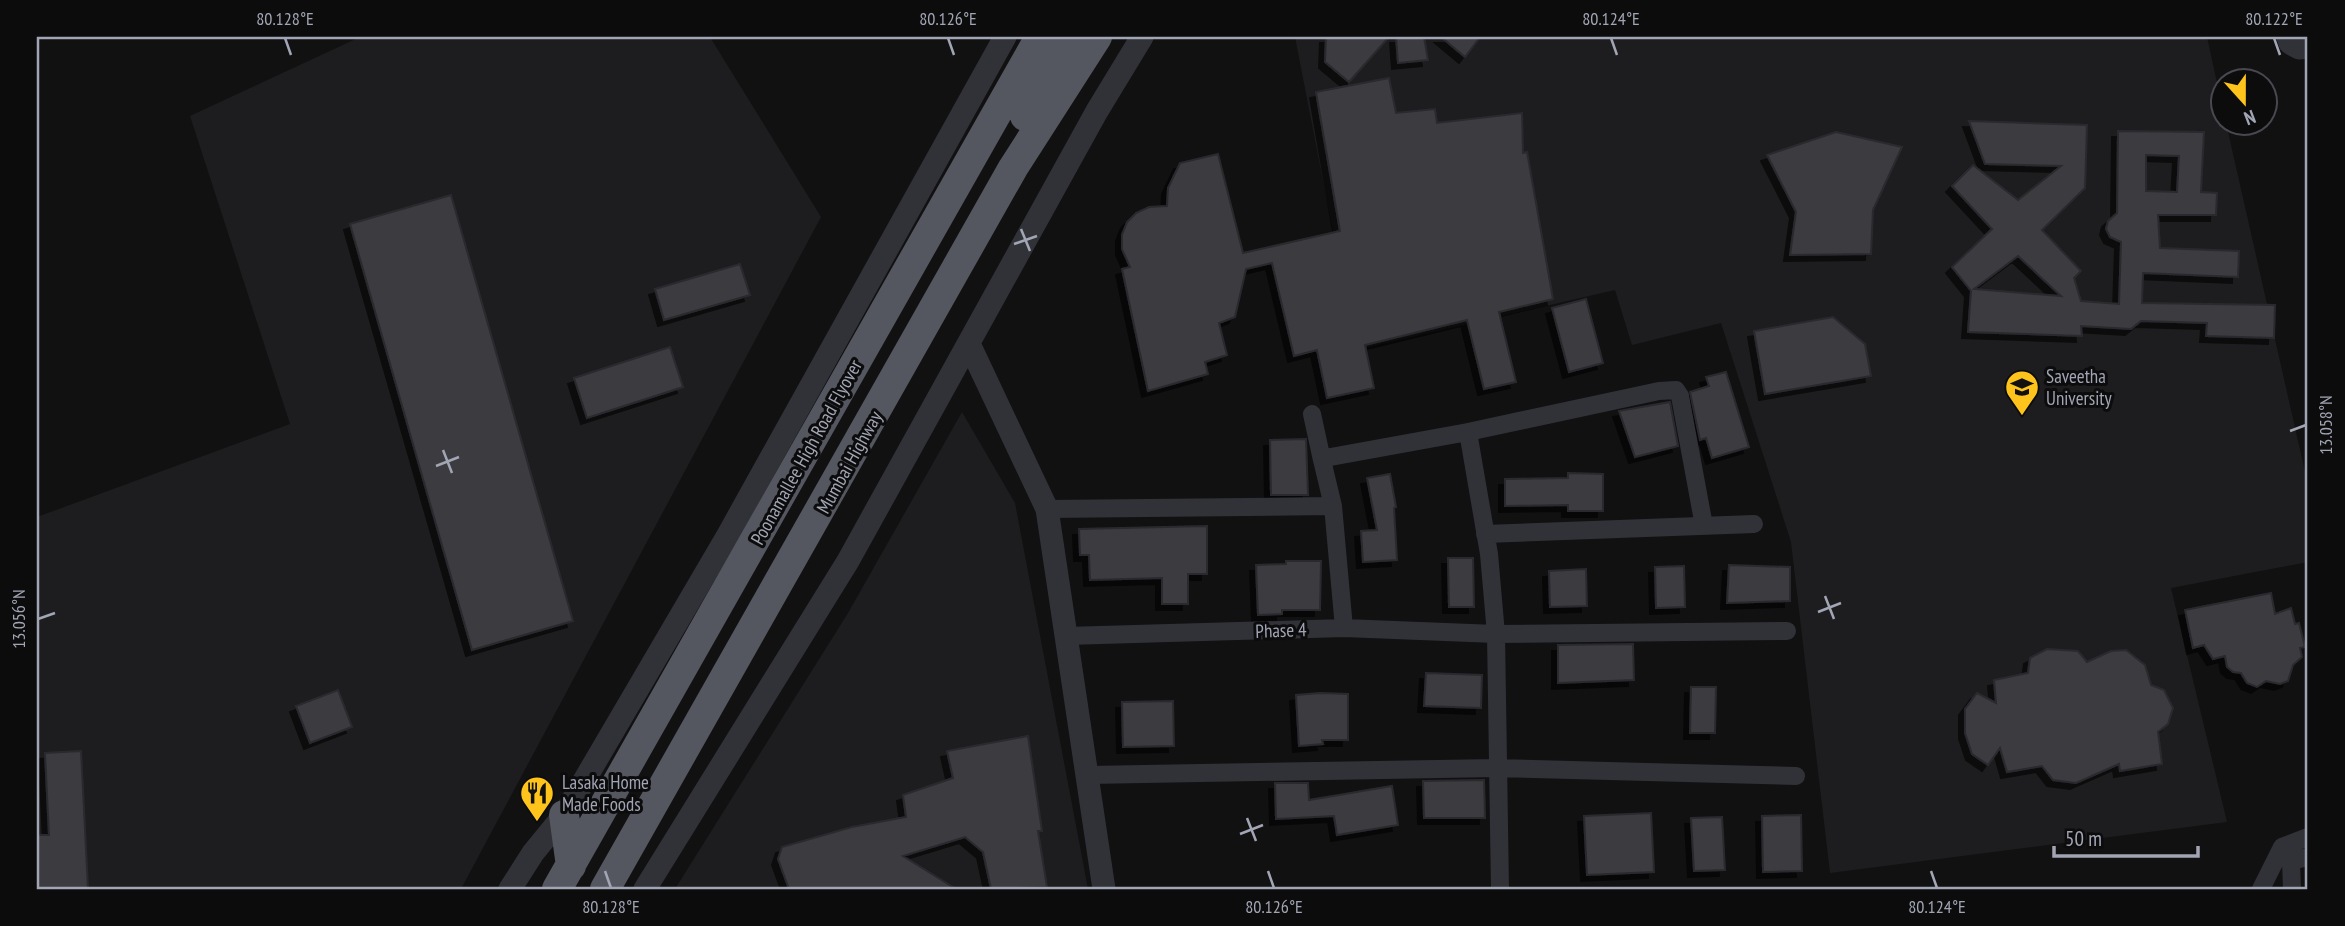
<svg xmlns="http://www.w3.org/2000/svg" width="2345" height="926" font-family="'PT Sans Narrow',sans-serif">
  <defs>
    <filter id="shadow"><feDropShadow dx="-6" dy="6" stdDeviation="0" flood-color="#0009"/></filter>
  </defs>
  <rect width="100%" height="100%" fill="#111112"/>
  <!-- built -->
  <path fill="#1d1d1f" d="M360 37H710L821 217 461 889H37V517L290 424 190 116Z
    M1295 37H2207L2222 106V122L2226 123 2308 485V562L2171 588 2227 822 1830 873 1791 542 1721 323 1632 345 1615 290 1356 350Z
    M962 412 1015 503 1088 889H675L848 613Z"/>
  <!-- building -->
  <path fill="#3a3b40" stroke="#2b2a2f" stroke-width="2" fill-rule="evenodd" filter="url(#shadow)" d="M1326 37H1389L1349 82 1325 62Z
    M1396 37H1424L1428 60 1398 63Z
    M1441 37H1480L1465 57Z
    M1389 78 1396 113 1435 109 1437 123 1522 113 1523 153 1527 152 1553 299 1499 312 1516 382 1484 389 1467 320 1365 345 1374 388 1327 398 1317 350 1294 356 1272 263 1246 269 1235 317 1219 323 1227 355 1205 362 1208 374 1148 391 1122 269 1130 267 1122 249V235L1127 222 1136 213 1149 207 1167 206 1168 188 1180 163 1218 154 1243 253 1340 231 1316 92Z
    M1969 121 2087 125 2085 188 2042 230 2081 271 2074 278 2081 301 2119 304 2121 242 2110 237 2106 229 2108 221 2117 213 2118 131 2204 132 2201 192 2217 193 2216 215H2158L2160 248 2239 251 2238 277 2143 273 2142 303 2275 305 2274 338 2206 336 2207 323 2141 321 2131 329 2081 326 2082 336 1968 332 1971 291 1952 267 1992 229 1952 186 1973 165 2018 200 2061 166 1985 164ZM2146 155 2179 156 2177 192 2146 191ZM2018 256 2061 296 1974 289Z
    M1836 132 1902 147 1873 210 1871 254 1790 255 1796 212 1767 155Z
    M451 195 573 621 472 650 350 224Z
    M740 264 750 295 664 320 655 289Z
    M1586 299 1603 363 1569 372 1552 308Z
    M1833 317 1865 344 1871 376 1765 394 1754 331Z
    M670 347 683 387 587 418 574 378Z
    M1726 372 1749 447 1712 458 1706 438 1700 440 1690 392 1709 386 1706 377Z
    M1670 402 1678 446 1635 457 1619 411Z
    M1306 439 1308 495H1271L1270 440Z
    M1568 473 1603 474V511H1568V505L1505 506V479L1568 478Z
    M1390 474 1396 507 1394 508 1397 560 1363 562 1361 531 1377 530 1367 478Z
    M1207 526V574H1188V604H1162V578L1090 580 1089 555H1080L1079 529Z
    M1448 558H1473L1474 607H1449Z
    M1286 561H1321L1320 610H1282V614L1258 615 1256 565 1286 564Z
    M1729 565 1790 567V601L1727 603Z
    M1684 566 1685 607 1656 608 1655 567Z
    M1586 569 1587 606 1550 607 1549 571Z
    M2271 593 2275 614 2291 608 2295 624 2299 623 2305 647 2300 648 2302 657 2293 665 2288 681 2280 684 2266 681 2257 687 2247 683 2241 673 2233 672 2227 667 2225 656 2213 659 2204 645 2193 648 2185 610Z
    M1633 644 1634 680 1558 683V645Z
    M2047 649 2078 651 2087 662 2111 651 2126 650 2145 665 2151 685 2164 690 2173 708 2168 724 2158 732 2162 764 2120 771 2119 764 2076 783 2053 780 2042 766 2007 772 2000 748 1988 765 1972 754 1965 733V709L1977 693 1996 703 1994 680 2028 673 2030 658Z
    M1426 673 1482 675 1481 708 1424 706Z
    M1691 687H1716L1715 733H1690Z
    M338 690 352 727 310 743 296 706Z
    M1320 693 1348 694V740H1322L1323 744 1299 746 1296 695Z
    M1173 701 1174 746 1123 747 1122 702Z
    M1028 736 1042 831H1038L1047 887 991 889 983 852 965 837 903 856 956 889H789L778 859 782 847 852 827 906 817 903 795 953 778 947 751Z
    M81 751 88 889H37V835H49L45 753Z
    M1484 780 1485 818H1424L1423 781Z
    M1275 783H1308L1309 800 1392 786 1398 825 1337 835 1334 816 1276 819Z
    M1651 813 1654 872 1587 875 1584 816Z
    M1801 815 1802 871 1763 872 1762 816Z
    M1722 817 1725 870 1694 871 1691 818Z"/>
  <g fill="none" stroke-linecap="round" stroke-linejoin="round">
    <!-- minor -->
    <path stroke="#313238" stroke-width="18" d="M1312 414 1322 460
      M1468 432 1659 391 1676 390 1680 396 1704 526
      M1333 506 1344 628
      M1047 509 1333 506 1322 460 1325 458 1468 432 1489 554 1496 634 1500 889
      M1485 534 1754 524
      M1066 636 1344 628 1496 634 1787 631
      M1087 775 1497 768 1796 776
      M2261 889 2282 847 2308 837
      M2292 889 2291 861 2308 857"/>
    <!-- tertiary -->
    <path stroke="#313238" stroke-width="23" d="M2288 37 2290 43 2299 48 2308 47
      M970 346 1047 509 1104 889
      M510 889 533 853 564 815 728 535 1005 37
      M645 889 848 561 1097 111 1142 37"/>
    <!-- trunk -->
    <path stroke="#555760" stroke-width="30" d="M1025 116 1068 37
      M564 815 571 866
      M557 889 1040 37
      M605 889 1013 168 1097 37"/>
  </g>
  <!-- ticks -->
  <path fill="none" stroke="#a1a5b4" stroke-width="2.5" d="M285 38 291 55M948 38 954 55M1611 38 1617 55M2274 38 2280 55M1021 229 1030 251M1014 244 1037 236M2290 431 2306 425M443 450 452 473M436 466 459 457M1825 596 1834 619M1818 612 1841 603M38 619 55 613M1247 818 1256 841M1240 834 1263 825M605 871 611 888M1268 871 1274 888M1931 871 1937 888"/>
  <!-- icons -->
  <defs>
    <g id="university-pin" transform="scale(1.75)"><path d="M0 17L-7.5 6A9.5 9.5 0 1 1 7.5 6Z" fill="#ffc41c" stroke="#0c0c0d"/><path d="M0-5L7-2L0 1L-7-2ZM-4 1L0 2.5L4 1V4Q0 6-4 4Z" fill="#111"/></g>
    <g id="restaurant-pin" transform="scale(1.75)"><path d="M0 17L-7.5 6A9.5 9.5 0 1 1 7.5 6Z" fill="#ffc41c" stroke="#0c0c0d"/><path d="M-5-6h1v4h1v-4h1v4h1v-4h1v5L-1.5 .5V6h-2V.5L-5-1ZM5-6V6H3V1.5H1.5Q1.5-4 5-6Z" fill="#111"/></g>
  </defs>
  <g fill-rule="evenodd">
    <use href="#university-pin" x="2022" y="387"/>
    <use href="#restaurant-pin" x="537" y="793"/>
  </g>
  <g text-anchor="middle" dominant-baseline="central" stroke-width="6" stroke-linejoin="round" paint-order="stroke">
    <!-- poi labels -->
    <g font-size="19" fill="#a1a5b4" stroke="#0c0c0d" text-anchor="start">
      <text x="2046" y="376">Saveetha<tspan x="2046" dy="22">University</tspan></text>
      <text x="562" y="782">Lasaka Home<tspan x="562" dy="22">Made Foods</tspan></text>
    </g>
    <!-- street labels -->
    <g font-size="19" fill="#a1a5b4" stroke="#0c0c0d">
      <text transform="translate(806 452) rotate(-61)">Poonamallee High Road Flyover</text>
      <text transform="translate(849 462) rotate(-61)">Mumbai Highway</text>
      <text transform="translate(1281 630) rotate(-2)">Phase 4</text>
    </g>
  </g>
  <!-- border -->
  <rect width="2345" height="926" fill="none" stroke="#0c0c0d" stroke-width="77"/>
  <!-- north arrow -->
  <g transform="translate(2244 102) rotate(159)"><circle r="33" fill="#0c0c0d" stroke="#484950" stroke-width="2"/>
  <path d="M0-5L12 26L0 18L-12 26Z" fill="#ffc41c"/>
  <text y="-10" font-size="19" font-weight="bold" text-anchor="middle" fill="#a1a5b4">N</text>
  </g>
  <!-- scale -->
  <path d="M2054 846v10h144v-10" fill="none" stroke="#a1a5b4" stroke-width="3.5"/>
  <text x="2065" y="846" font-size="21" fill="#a1a5b4" stroke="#0c0c0d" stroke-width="5" paint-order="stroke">50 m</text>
  <rect x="38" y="38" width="2268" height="850" fill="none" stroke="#a1a5b4" stroke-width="2.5"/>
  <g font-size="18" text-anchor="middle" fill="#a1a5b4">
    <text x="285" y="25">80.128°E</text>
    <text x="948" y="25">80.126°E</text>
    <text x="1611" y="25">80.124°E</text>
    <text x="2274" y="25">80.122°E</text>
    <text transform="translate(2326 425) rotate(-90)" y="6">13.058°N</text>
    <text transform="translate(19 619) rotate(-90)" y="6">13.056°N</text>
    <text x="611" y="913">80.128°E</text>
    <text x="1274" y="913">80.126°E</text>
    <text x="1937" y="913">80.124°E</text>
  </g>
</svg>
